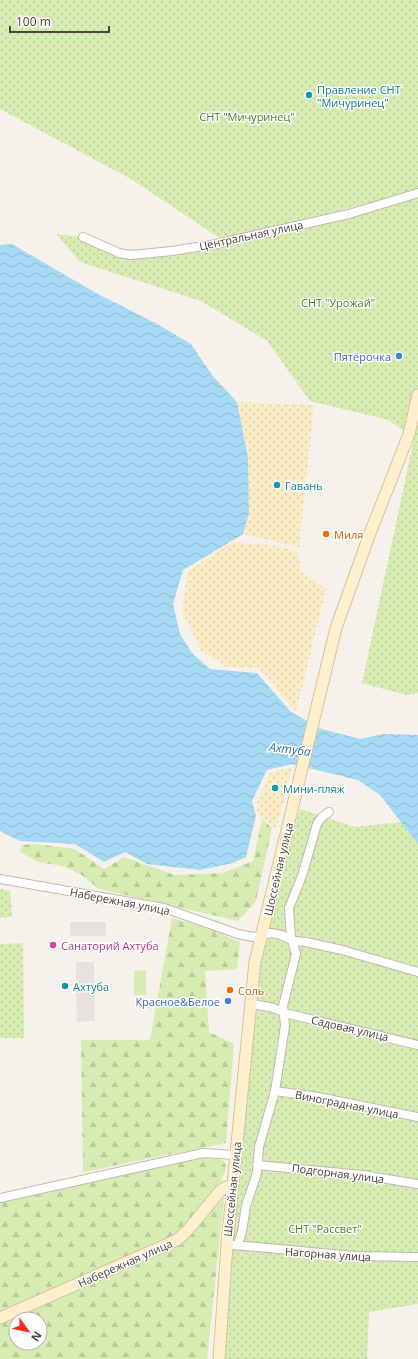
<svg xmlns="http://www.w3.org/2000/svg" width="418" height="1359" font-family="'Open Sans',sans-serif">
  <defs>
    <pattern id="forest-firs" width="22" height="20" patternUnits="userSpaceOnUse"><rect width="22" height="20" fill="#d6ecb2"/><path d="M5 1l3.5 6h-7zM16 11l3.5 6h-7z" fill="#b9cc9a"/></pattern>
    <pattern id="sand-dots" width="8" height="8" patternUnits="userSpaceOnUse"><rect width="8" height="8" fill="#fbecc6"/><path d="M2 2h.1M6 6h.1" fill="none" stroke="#d9ccab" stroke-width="1.8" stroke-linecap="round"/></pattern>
    <pattern id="garden-dots" width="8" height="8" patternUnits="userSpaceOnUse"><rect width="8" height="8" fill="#d6ecb2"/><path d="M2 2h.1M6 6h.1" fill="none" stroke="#b9cc9a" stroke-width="1.8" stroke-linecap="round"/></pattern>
    <pattern id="water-waves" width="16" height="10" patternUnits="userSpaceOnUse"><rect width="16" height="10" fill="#a6daf4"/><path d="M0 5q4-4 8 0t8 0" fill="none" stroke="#90bcd2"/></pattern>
  </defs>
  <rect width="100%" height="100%" fill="#f6f2eb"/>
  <!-- forest -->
  <path fill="url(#forest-firs)" fill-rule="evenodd" d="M262 819 272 828 256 901 238 921 99 889 82 875 63 866 38 862 20 852 22 845 35 844 75 849 104 869 124 857 175 875 223 873 253 861Z
    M172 918 210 929 240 942 237 969 205 971 209 1032 234 1044 226 1143 83 1172 81 1040H150Z
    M212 1156 224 1161C224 1163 226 1165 226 1167 227 1179 189 1223 180 1233L0 1313V1201Z
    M218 1198H224L207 1359H0V1324L180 1243ZM16 1319H40V1343H16Z"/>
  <!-- sand -->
  <path fill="url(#sand-dots)" d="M237 402 314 405 299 547 243 534 249 513 248 458Z
    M232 542 279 546 298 552 301 571 326 589 296 712 276 689 270 680 257 668 227 667 201 651 182 612 188 571Z
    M292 768 276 829 258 814 257 804 270 772Z"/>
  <!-- garden -->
  <path fill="url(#garden-dots)" d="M0 0H418V190L224 241 131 179 0 109Z
    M418 198V693L406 695 362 683 414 439 389 420 310 401 267 341 201 301 80 262 56 234 84 237 119 254 223 245 351 218Z
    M300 809 355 827 401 822 418 844V1304L369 1312 367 1359H221L257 964 275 894Z
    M0 889 10 891 12 917 0 918Z
    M23 943 24 1038H0V944Z"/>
  <!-- pitch -->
  <path fill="#d6ecb2" d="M146 970V995H134V971Z"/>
  <!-- parking -->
  <path fill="#e5e2df" d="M70 922H106V936H70Z
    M76 962H94L95 1021 77 1022Z"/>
  <!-- water -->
  <path fill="url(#water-waves)" d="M12 244 96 293 159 325 191 344 212 375 237 402 248 458 249 513 243 534 183 570 173 604 180 634 192 653 210 669 257 673 291 712 322 729 360 739 383 734 418 735V844L380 795 358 780 292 764 267 770 252 801 256 816 246 857 233 863 200 870 147 864 125 852 104 862 75 844 20 841 0 831V245Z"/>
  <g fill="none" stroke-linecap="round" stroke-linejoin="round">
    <!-- street casing -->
    <g stroke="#c2b9ad" stroke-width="10">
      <path id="street" d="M83 237 119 253 131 255 172 251 216 244 349 214 418 193
        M0 879 164 908 238 934 253 937 271 933 281 935 294 941 306 942 342 950 418 972
        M250 1004 270 1007 289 1014 418 1045
        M275 1091 318 1097 418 1117
        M257 1165 363 1175 418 1184
        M0 1198 203 1153 236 1155
        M238 1244 242 1232 246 1206 257 1173 259 1147 275 1091 285 1026 283 1006 296 954 291 937 289 908 302 876 317 824 322 817 329 812
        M234 1245 355 1256 418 1257"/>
    </g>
    <!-- secondary casing -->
    <g stroke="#d8c399" stroke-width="13">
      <path id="secondary" d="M0 1318 177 1240 188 1230 220 1191 226 1187H232
        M219 1359 227 1244 255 962 336 628 369 536 409 434 418 395"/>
    </g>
    <!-- street -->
    <use href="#street" stroke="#fff" stroke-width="8"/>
    <!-- secondary -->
    <use href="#secondary" stroke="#ffefcc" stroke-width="11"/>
  </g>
  <!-- markers -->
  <g fill="#0f9aa8" stroke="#fff" stroke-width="1.5">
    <circle cx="309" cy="95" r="4"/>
    <circle cx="277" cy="485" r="4"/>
    <circle cx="275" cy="788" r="4"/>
    <circle cx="65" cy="986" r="4"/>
  </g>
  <g fill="#3f7fe0" stroke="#fff" stroke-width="1.5">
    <circle cx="399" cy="356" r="4"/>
    <circle cx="228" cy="1001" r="4"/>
  </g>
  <g fill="#e8710a" stroke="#fff" stroke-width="1.5">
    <circle cx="326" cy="534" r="4"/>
    <circle cx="230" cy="990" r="4"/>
  </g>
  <circle fill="#d1479c" stroke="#fff" stroke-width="1.5" cx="53" cy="945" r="4"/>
  <g text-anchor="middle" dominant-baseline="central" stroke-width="3" stroke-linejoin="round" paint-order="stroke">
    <!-- culture labels -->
    <g font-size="11" fill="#0d838f" stroke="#fff" text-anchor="start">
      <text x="317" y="89">Правление СНТ<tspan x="317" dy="13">"Мичуринец"</tspan></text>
      <text x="285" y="485">Гавань</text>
      <text x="283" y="788">Мини-пляж</text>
      <text x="73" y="986">Ахтуба</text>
    </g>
    <!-- park labels -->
    <g font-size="11" fill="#4f8127" stroke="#fff">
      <text x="247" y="116">СНТ "Мичуринец"</text>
      <text x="338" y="302">СНТ "Урожай"</text>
      <text x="325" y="1228">СНТ "Рассвет"</text>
    </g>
    <!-- street labels -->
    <g font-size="11" fill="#4b4238" stroke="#fff">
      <text transform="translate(251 235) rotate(-12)">Центральная улица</text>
      <text transform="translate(278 869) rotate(-77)">Шоссейная улица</text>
      <text transform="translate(120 901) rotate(11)">Набережная улица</text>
      <text transform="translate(350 1028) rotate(13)">Садовая улица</text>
      <text transform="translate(347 1104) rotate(11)">Виноградная улица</text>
      <text transform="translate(338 1173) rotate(7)">Подгорная улица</text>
      <text transform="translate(232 1189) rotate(-84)">Шоссейная улица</text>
      <text transform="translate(328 1254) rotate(4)">Нагорная улица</text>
      <text transform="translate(125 1263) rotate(-24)">Набережная улица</text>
    </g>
    <!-- shop labels -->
    <g font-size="11" fill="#366cbe" stroke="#fff" text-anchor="end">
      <text x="391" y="356">Пятёрочка</text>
      <text x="220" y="1001">Красное&amp;Белое</text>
    </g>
    <!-- food labels -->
    <g font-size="11" fill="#c56008" stroke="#fff" text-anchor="start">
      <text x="334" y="534">Миля</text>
      <text x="238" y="990">Соль</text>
    </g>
    <!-- hotel labels -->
    <g font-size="11" fill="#b23c85" stroke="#fff" text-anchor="start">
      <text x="61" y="945">Санаторий Ахтуба</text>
    </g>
    <!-- water labels -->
    <g font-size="12" font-style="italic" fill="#2678a4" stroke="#fff">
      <text transform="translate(290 749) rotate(7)">Ахтуба</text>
    </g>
  </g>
  <!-- north arrow -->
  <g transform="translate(28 1331) rotate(123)"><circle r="19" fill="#ffffff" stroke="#b7b3af"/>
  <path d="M0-3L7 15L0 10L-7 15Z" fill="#ff2b19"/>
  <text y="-6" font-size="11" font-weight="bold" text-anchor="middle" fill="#4b4238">N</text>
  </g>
  <!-- scale -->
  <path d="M10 26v6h99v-6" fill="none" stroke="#4b4238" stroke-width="2"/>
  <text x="16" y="26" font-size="12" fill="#4b4238" stroke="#ffffff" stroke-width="3" paint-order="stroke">100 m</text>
</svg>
